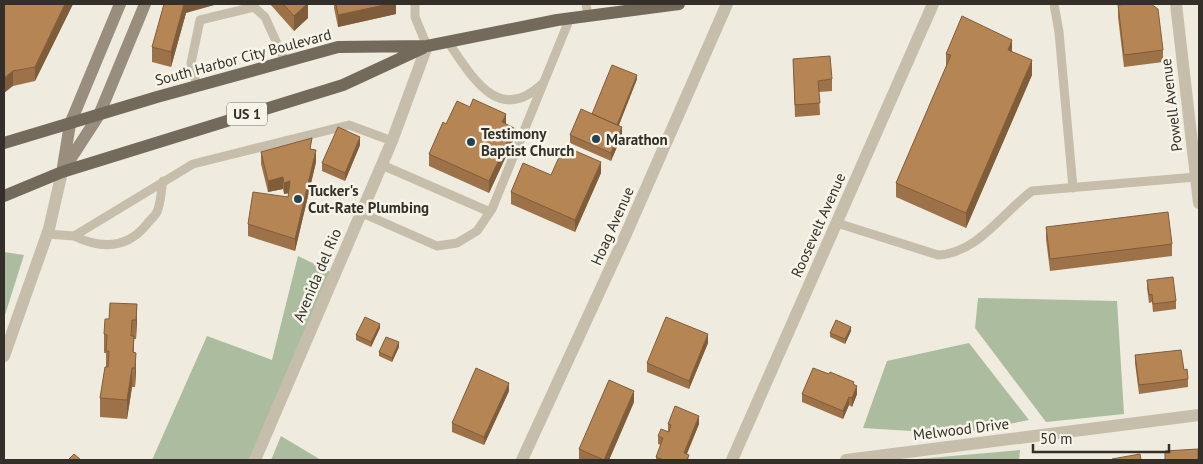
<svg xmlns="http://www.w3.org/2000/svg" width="1203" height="464" font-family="'PT Sans',sans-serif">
  <rect width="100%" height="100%" fill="#efebde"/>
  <!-- green -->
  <path fill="#abbc9f" d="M4 252 24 255 4 318 5 260Z
    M298 256 331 272 250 460H152L207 336 272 360Z
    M978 298 1117 301 1124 414 1046 422 975 328Z
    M969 343 1029 420 959 434 863 428 887 361Z
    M281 436 321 460H271Z
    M1020 450 1019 460H907Z"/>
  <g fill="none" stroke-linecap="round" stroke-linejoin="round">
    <!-- lane -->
    <path stroke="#c6beab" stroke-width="9" d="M415 4V17L427 46
      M586 4 588 16
      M1054 4 1059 32 1073 188
      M448 42C471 75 498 126 542 84
      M197 85 191 63 200 20 254 7 265 17 285 61
      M382 165 490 212
      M362 213 437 246 457 243 477 231 492 209 570 18
      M837 223 938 255C978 253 1002 213 1032 191L1196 177
      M47 234 74 236 193 164 349 125 392 141
      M74 236C101 249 127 249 147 224 150 220 155 216 157 212 161 203 161 190 163 181"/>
    <!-- street -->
    <path stroke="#c6beab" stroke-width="12" d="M1176 4 1199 203
      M4 356 49 229 62 172
      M255 460 392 141 427 46
      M522 460 626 234 727 4
      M732 460 933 4
      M846 460 1199 415"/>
    <!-- secondary -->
    <path stroke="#998e7d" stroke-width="12" d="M63 167 70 124 120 4
      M62 172 99 115 145 4"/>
    <!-- primary -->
    <path stroke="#746a5c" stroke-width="12" d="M4 143 157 97 338 47 427 46 557 20 679 4
      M4 196 62 172 343 85 423 48"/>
  </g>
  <!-- wall -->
  <path fill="#9d7248" d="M4 4H73L35 81 13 86Z
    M270 4H308V18L294 31Z
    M334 4H396V14L338 27 334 8Z
    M1118 5 1163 50V62L1124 67 1118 17Z
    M186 13 171 67 152 62V47Z
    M1012 52 1032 75 966 228 896 197V183L946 67V54Z
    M793 59 832 79V91L819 92 820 115 795 117Z
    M637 79 619 125 622 135 611 161 570 143V135L592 114Z
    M446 124 514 139 489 193 429 166V154Z
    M360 145 345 181 322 171V163Z
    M312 149 316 162 295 251 248 236V224L288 197V193L284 194 283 189 268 192 261 164V152Z
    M601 173 575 232 511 204V192L551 175Z
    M1046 227 1172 244V256L1050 271 1046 239Z
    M1147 280 1176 301V309L1153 312 1152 302 1149 303 1147 288Z
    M137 304 136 339H134V352L136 371 135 387H132L127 419 100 417V398L106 367V353H104V334L109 319Z
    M380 328 371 347 356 340V335Z
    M851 331 845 344 830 337V333Z
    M708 343 689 389 647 372V363Z
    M399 347 392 362 379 356V352Z
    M1135 355 1188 379V387L1139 394 1135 363Z
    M854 385 857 394 852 407 849 405 843 419 802 402V394Z
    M509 391 484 445 452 432V423Z
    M634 402 609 460H579V449Z
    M668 424H699L687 454 689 460H656V457L661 445 658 444V436L668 431Z"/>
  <!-- shaded-wall -->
  <path fill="#7f5d3b" d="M65 4H73L35 81V67Z
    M184 4H218L186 13 171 67V52Z
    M307 4H308V18L294 31V16Z
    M389 4H396V14L338 27V15Z
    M1012 40V55L1008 50Z
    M1032 60V75L966 228V213Z
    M13 71V86L4 93V78Z
    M637 75V79L616 132V128Z
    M506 114V125L502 122Z
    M622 127V135L611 161V153Z
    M514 128V139L489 193V181Z
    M360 137V145L345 181V173Z
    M316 150V162L295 251V239Z
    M601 162V173L575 232V220Z
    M283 177V189L268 192V181Z
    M290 181V193L284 194V183Z
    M137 304V323L136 339V320Z
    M380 324V328L371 347V342Z
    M851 327V331L845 344V339Z
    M708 334V343L689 389V381Z
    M399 342V347L392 362V358Z
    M136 353V371L135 387V368Z
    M132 368V387L127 419V400Z
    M509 383V391L484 445V437Z
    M857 386V394L852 407V398Z
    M634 391V402L609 460H604Z
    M849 397V405L843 419V411Z
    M699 416V424L684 460V453Z"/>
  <!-- building -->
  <path fill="#b68554" stroke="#7f5d3b" d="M4 4H65L35 67 13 71 4 78Z
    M164 4H184L171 52 152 47Z
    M283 4H307L294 16Z
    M336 4H389L338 15Z
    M1128 4H1151L1158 9 1163 50 1124 55 1118 5Z
    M962 16 1012 40 1008 50 1032 60 966 213 896 183 951 55 946 54Z
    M830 56 832 79 818 81 820 103 795 105 793 59Z
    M612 65 637 75 617 125 592 114Z
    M473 99 506 114 502 122 514 128 489 181 429 154 443 122 446 124 457 101 470 107Z
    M581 109 622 127 611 153 570 135Z
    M338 127 360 137 345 173 322 163Z
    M312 138 310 149 316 150 295 239 248 224 253 192 288 197 290 181 284 183 283 177 268 181 261 152Z
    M564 146 601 162 575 220 511 192 523 163 551 175Z
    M1168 212 1172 244 1050 259 1046 227Z
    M1173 277 1176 301 1153 304 1152 294 1149 295 1147 280Z
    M110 303 137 304 136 320H132L131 336H134L133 352 136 353 135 368H132L127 400 100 398 105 367H108L109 351H106L107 335 104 334 105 319H109Z
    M365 317 380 324 371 342 356 335Z
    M666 317 708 334 689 381 647 363Z
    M836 320 851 327 845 339 830 333Z
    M386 337 399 342 392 358 379 352Z
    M1181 350 1184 370 1187 369 1188 379 1139 385 1135 355Z
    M476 368 509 383 484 437 452 423Z
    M813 368 829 374 830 372 854 382 853 384 857 386 852 398 849 397 843 411 802 394Z
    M609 380 634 391 604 460 579 449Z
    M675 406 699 416 684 453 689 455 687 460H664L656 457 663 438 658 436 661 429 669 432 671 425 668 424Z
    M1198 449V460H1165V451Z
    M74 454 81 460H68Z
    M1140 454 1141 460H1112V459Z"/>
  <!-- markers -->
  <g fill="#244251" stroke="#f7f4e9" stroke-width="2">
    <circle cx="596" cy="139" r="5"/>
    <circle cx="471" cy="142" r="5"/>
    <circle cx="298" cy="199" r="5"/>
  </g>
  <g text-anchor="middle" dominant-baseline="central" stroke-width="5" stroke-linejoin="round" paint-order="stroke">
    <!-- shield labels -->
    <rect fill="#f7f4e9" stroke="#6e6b63" stroke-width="1" x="227" y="102.5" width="40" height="23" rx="4"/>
    <g font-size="14" font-weight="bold" fill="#343029">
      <text x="247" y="114">US 1</text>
    </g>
    <!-- street labels -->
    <g font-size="15" fill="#343029" stroke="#f7f4e9">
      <text transform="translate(243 57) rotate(-15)">South Harbor City Boulevard</text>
      <text transform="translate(1171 105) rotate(-97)">Powell Avenue</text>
      <text transform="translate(818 225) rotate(-66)">Roosevelt Avenue</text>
      <text transform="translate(612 226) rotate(-66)">Hoag Avenue</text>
      <text transform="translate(317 275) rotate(-67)">Avenida del Rio</text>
      <text transform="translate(961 429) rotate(-7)">Melwood Drive</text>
    </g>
    <!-- poi labels -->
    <g font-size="15" font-weight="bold" fill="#343029" stroke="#f7f4e9" text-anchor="start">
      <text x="481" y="133">Testimony<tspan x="481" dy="17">Baptist Church</tspan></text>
      <text x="606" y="139">Marathon</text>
      <text x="308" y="190">Tucker's<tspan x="308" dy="17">Cut-Rate Plumbing</tspan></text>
    </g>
  </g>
  <!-- border -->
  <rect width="1203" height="464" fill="none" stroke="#343029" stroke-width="10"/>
  <!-- scale -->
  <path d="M1033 444v8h136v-8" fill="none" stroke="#343029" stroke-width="2.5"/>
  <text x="1040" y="444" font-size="15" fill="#343029" stroke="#f7f4e9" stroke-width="4" paint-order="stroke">50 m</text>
</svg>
